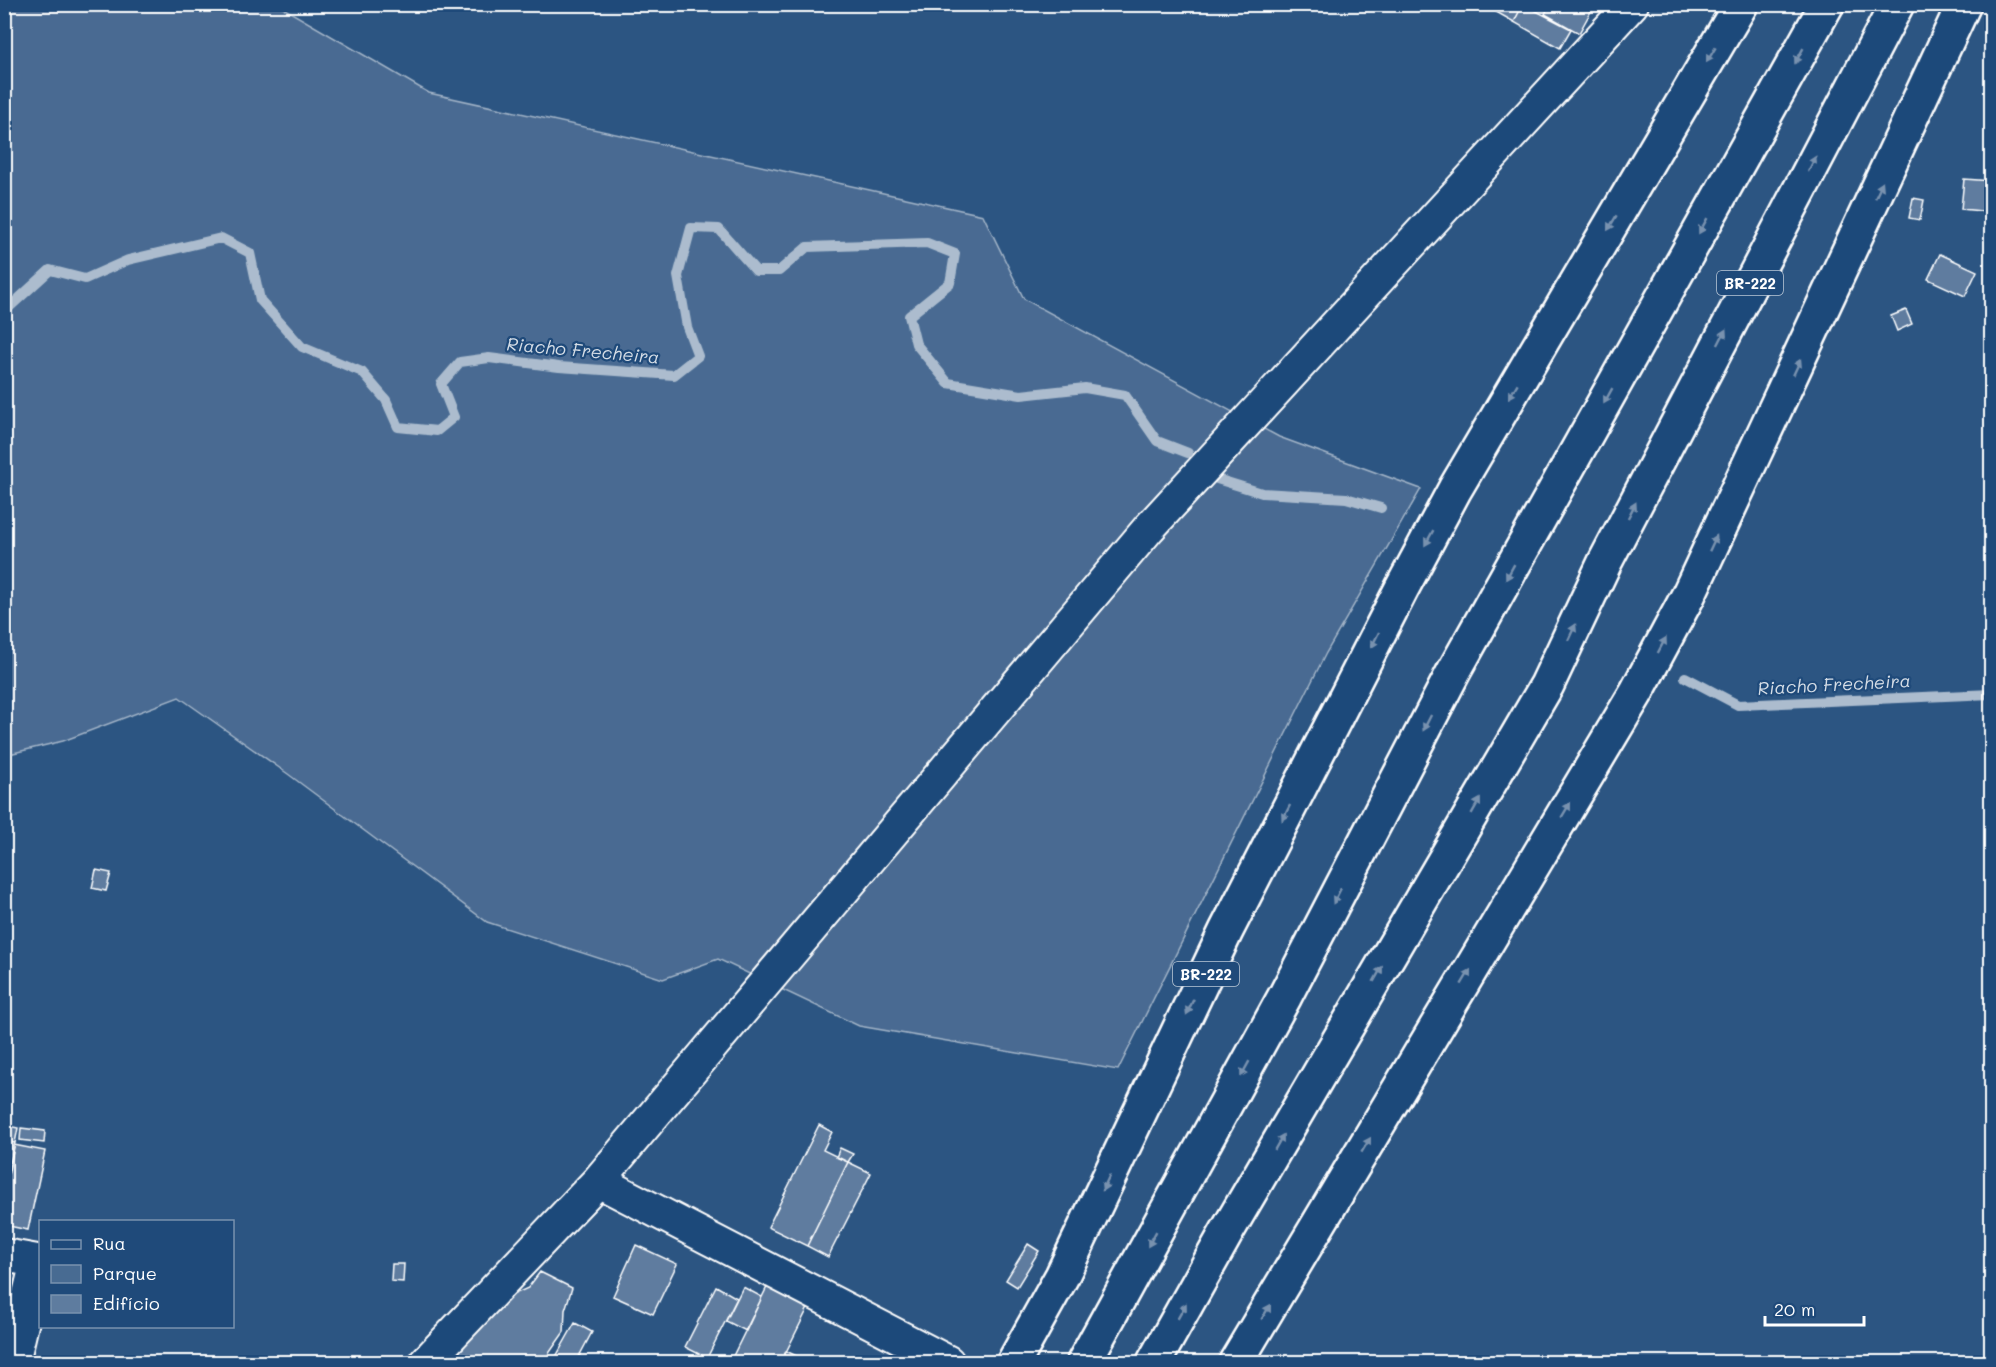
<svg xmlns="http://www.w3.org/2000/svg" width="1996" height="1367" font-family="Mali,sans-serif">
  <rect width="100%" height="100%" fill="#2c5582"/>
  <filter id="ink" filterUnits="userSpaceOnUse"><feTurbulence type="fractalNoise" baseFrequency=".0167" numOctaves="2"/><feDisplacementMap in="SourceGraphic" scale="12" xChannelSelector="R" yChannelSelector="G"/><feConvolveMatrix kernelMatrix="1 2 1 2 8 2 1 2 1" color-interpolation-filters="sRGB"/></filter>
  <g filter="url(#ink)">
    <!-- green -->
    <path fill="#486b92" stroke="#a4b5c8" stroke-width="1.5" d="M4 5H278L429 93 983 215 1024 299 1279 437 1421 489 1326 653 1118 1070 859 1026 718 959 663 979 487 922 288 774 179 697 63 741 5 755Z"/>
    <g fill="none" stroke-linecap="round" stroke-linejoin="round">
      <!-- stream -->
      <path stroke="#acbcce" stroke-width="10" d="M4 312 50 270 85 279 128 260 221 238 250 253 260 300 302 347 362 372 386 400 398 427 437 431 454 417 441 384 460 362 489 358 559 367 674 375 698 356 687 327 678 276 691 228 719 229 756 271H779L807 247 927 243 955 254 950 283 909 316 916 344 948 383 1021 395 1085 388 1125 395 1157 441 1188 453
        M1217 479 1262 493 1346 498 1381 508
        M1685 677 1738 705 1992 694"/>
    </g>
    <!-- building -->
    <path fill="#5e7c9f" stroke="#fff" stroke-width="1.5" d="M1482 4H1523L1514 22Z
      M1523 4 1571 29 1560 48 1514 22Z
      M1550 4H1595L1579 33 1545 14Z
      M1991 135H1992V160L1986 159Z
      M1964 179 1992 181V212L1961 209Z
      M1913 198 1924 200 1920 220 1909 218Z
      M1940 254 1977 271 1965 296 1928 279Z
      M1906 310 1912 324 1897 331 1891 316Z
      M96 870 111 873 106 891 92 888Z
      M4 1125 18 1128 15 1143 4 1141Z
      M819 1125 832 1132 823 1150 848 1162 807 1246 768 1227Z
      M21 1128 45 1131 44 1143 20 1140Z
      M4 1141 15 1143 4 1193Z
      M14 1145 45 1151 28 1230 4 1225V1193Z
      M840 1148 853 1154 848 1162 836 1157Z
      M848 1162 871 1173 828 1257 807 1246Z
      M1028 1244 1039 1251 1017 1287 1006 1280Z
      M636 1245 677 1264 653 1314 613 1296Z
      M392 1264H404L403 1282 391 1281Z
      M540 1272 572 1288 565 1310 564 1332 543 1362H455V1350L497 1302 528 1288Z
      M770 1281 811 1302 781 1362H730Z
      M716 1286 737 1298 707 1358 685 1347Z
      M743 1287 762 1297 746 1331 726 1321Z
      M575 1323 592 1332 576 1362H553Z
      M786 1351 809 1362H781Z"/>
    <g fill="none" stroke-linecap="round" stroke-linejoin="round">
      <!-- minor casing -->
      <g stroke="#fff" stroke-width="36">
        <path id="minor" d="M598 1181 948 1362
          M4 1255 37 1261 13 1362
          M426 1362 598 1181 1149 528 1632 4"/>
      </g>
      <!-- trunk casing -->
      <g stroke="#fff" stroke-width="38">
        <path id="trunk" d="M1014 1362 1062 1276 1226 931 1402 588 1455 489 1741 4
          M1084 1362 1285 996 1454 671 1827 4
          M1154 1362 1229 1228 1547 685 1605 562 1897 4
          M1236 1362 1636 693 1688 596 1964 4"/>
      </g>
      <!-- minor -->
      <use href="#minor" stroke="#1f4a7a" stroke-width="32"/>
      <!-- trunk -->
      <use href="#trunk" stroke="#1f4a7a" stroke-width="33"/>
    </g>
    <!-- one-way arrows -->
    <defs><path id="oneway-solid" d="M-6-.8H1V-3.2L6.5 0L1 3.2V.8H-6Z" transform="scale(1.5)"/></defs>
    <g fill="#7992af">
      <use href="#oneway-solid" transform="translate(1711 55) rotate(121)"/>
      <use href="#oneway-solid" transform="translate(1799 56) rotate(119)"/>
      <use href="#oneway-solid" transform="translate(1812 164) rotate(-63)"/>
      <use href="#oneway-solid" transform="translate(1879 190) rotate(-65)"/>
      <use href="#oneway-solid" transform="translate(1612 223) rotate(121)"/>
      <use href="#oneway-solid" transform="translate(1703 226) rotate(119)"/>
      <use href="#oneway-solid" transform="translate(1722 337) rotate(-63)"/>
      <use href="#oneway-solid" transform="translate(1797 367) rotate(-65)"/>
      <use href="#oneway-solid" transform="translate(1513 391) rotate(121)"/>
      <use href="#oneway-solid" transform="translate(1608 396) rotate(119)"/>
      <use href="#oneway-solid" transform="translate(1632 510) rotate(-63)"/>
      <use href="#oneway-solid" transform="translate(1429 538) rotate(119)"/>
      <use href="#oneway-solid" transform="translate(1713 543) rotate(-65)"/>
      <use href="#oneway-solid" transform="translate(1510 572) rotate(119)"/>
      <use href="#oneway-solid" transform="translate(1572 632) rotate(-65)"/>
      <use href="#oneway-solid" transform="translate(1375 640) rotate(117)"/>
      <use href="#oneway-solid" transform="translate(1662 645) rotate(-62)"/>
      <use href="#oneway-solid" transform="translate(1427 723) rotate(117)"/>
      <use href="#oneway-solid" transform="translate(1476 806) rotate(-60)"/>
      <use href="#oneway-solid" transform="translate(1566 810) rotate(-59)"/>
      <use href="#oneway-solid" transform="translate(1286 813) rotate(117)"/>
      <use href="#oneway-solid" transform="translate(1337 896) rotate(117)"/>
      <use href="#oneway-solid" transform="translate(1378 974) rotate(-60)"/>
      <use href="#oneway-solid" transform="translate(1466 977) rotate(-59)"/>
      <use href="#oneway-solid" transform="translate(1190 1007) rotate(115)"/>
      <use href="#oneway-solid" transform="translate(1245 1069) rotate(119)"/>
      <use href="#oneway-solid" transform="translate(1279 1142) rotate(-60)"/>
      <use href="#oneway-solid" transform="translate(1366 1145) rotate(-59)"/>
      <use href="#oneway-solid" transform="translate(1106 1183) rotate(115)"/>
      <use href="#oneway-solid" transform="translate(1152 1239) rotate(119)"/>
      <use href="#oneway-solid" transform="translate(1182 1311) rotate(-61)"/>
      <use href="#oneway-solid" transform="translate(1266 1312) rotate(-59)"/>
    </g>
  </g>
  <g text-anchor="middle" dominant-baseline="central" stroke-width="4.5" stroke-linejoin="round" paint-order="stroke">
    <!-- shield labels -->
    <g fill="#1f4a7a" stroke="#bcc9d7" stroke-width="1.5">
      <rect x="1717" y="271" width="66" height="24" rx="4.5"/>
      <rect x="1173" y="962" width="66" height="24" rx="4.5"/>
    </g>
    <g font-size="15" font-weight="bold" fill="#fff">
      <text x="1750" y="283">BR-222</text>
      <text x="1206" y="974">BR-222</text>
    </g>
    <!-- water labels -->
    <g font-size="18" font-style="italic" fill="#d5dde6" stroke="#1f4a7a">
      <text transform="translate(583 350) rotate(5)">Riacho Frecheira</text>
      <text transform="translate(1834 684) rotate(-3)">Riacho Frecheira</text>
    </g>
  </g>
  <!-- margin -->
  <rect width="1996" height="1367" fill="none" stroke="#1f4a7a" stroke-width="24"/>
  <rect x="12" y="12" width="1972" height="1343" fill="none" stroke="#fff" stroke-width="2" filter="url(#ink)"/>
  <!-- legend -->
  <rect x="39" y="1220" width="195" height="108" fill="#1f4a7a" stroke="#7992af" stroke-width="1.5"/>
  <rect x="51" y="1240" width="30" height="9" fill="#1f4a7a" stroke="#7992af" stroke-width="1.5"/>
  <text x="93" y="1250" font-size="18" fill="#ffffff">Rua</text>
  <rect x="51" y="1265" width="30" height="18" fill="#486b92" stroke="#7992af" stroke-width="1.5"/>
  <text x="93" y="1280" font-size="18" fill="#ffffff">Parque</text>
  <rect x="51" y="1295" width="30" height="18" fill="#5e7c9f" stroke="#7992af" stroke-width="1.5"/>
  <text x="93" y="1310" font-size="18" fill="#ffffff">Edifício</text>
  <!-- scale -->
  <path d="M1765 1316v9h99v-9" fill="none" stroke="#ffffff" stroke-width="3"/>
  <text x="1774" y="1316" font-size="18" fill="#ffffff" stroke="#1f4a7a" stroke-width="4.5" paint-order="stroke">20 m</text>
</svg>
